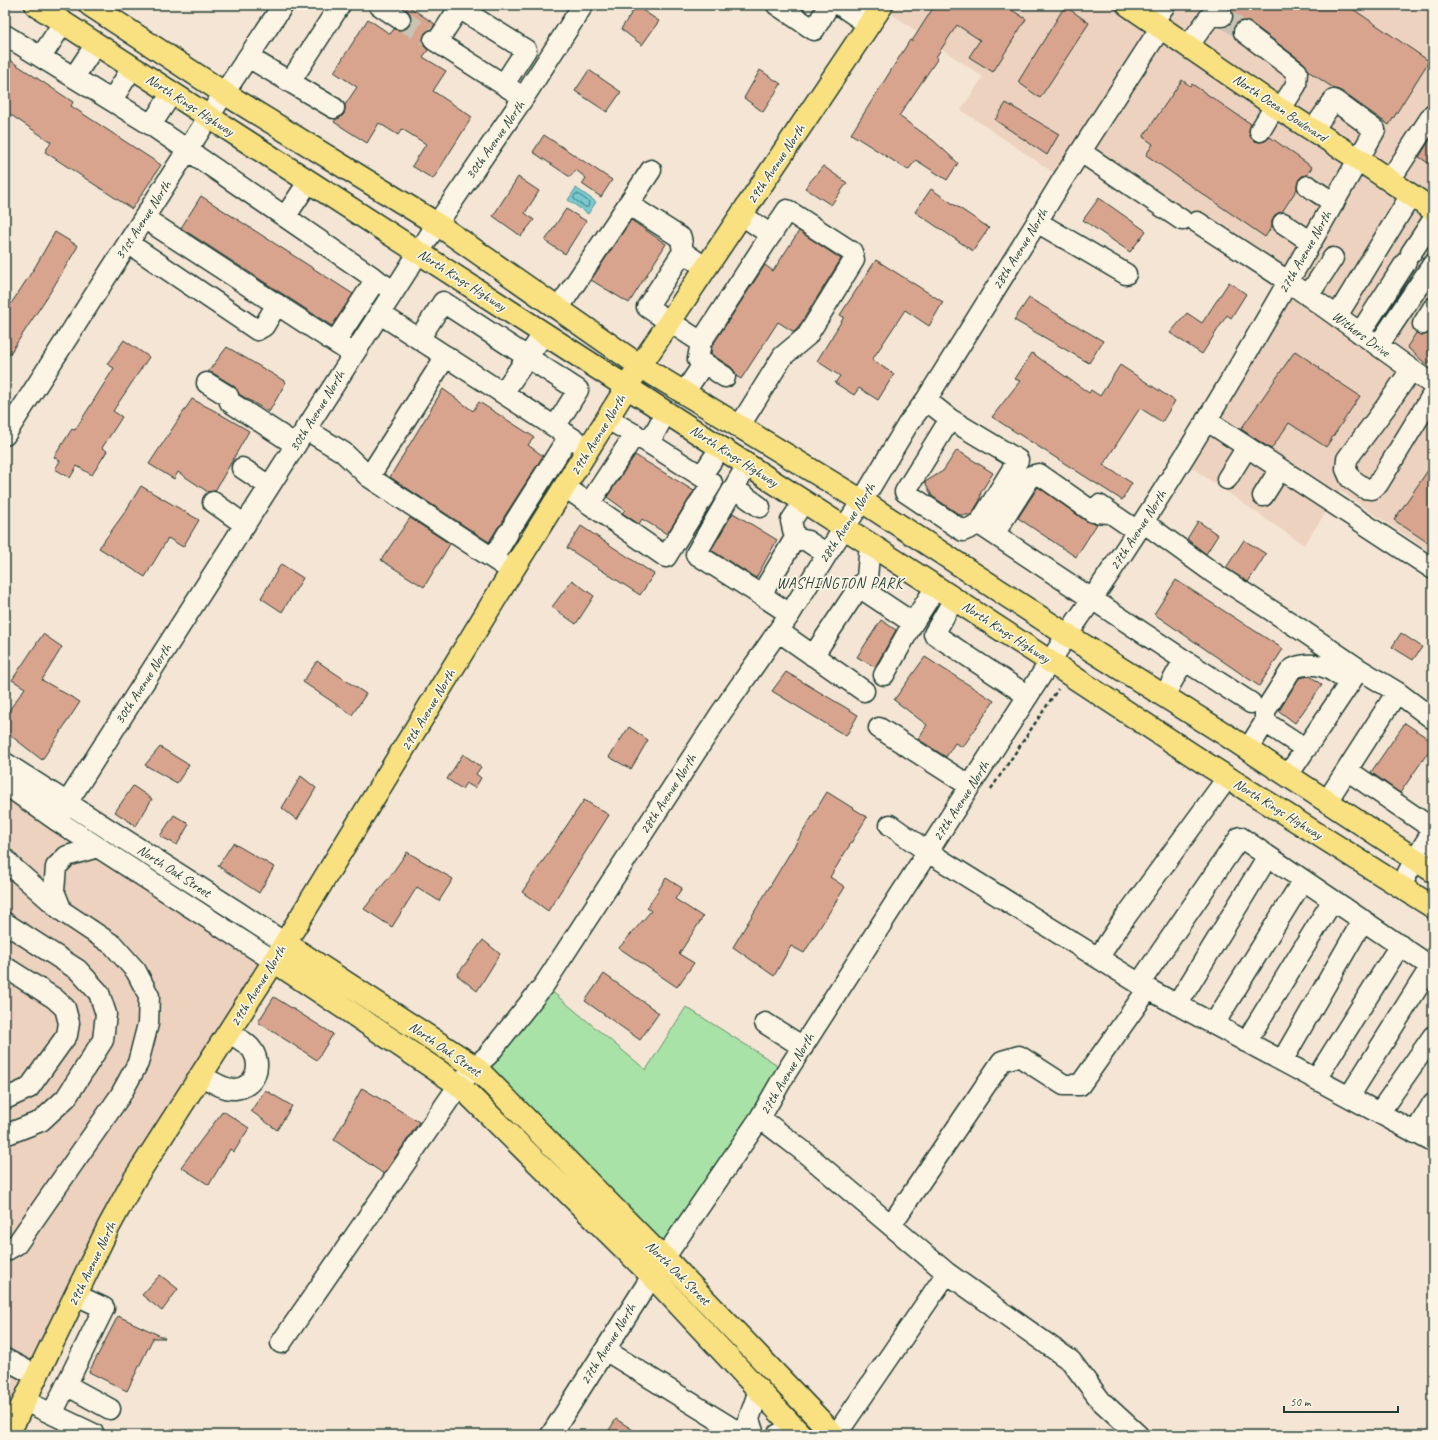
<svg xmlns="http://www.w3.org/2000/svg" width="1438" height="1440" font-family="Caveat,sans-serif">
  <rect width="100%" height="100%" fill="#f5e5d4"/>
  <filter id="ink" filterUnits="userSpaceOnUse"><feTurbulence type="fractalNoise" baseFrequency=".025" numOctaves="2"/><feDisplacementMap in="SourceGraphic" scale="8" xChannelSelector="R" yChannelSelector="G"/><feConvolveMatrix kernelMatrix="1 2 1 2 8 2 1 2 1" color-interpolation-filters="sRGB"/></filter>
  <g filter="url(#ink)">
    <!-- built -->
    <path fill="#edd2bf" d="M882 5H1433V554L1340 491 1304 545 1182 461 1289 282 1083 149 1063 179 961 110 983 77 881 7Z
      M5 784 274 961 134 1180 5 1435Z"/>
    <!-- green -->
    <path fill="#a9e2a6" stroke="#64906d" d="M544 985 646 1070 686 1007 787 1071 665 1258 475 1067Z"/>
    <!-- water -->
    <path fill="#78c9d1" stroke="#549192" d="M576 188 596 202 588 214 568 200Z"/>
    <g fill="none" stroke-linecap="round" stroke-linejoin="round">
      <!-- shore -->
      <path stroke="#437573" stroke-width="1" d="M576 194H578L589 202 588 207H585L574 199V197Z"/>
    </g>
    <!-- building -->
    <path fill="#d9a48e" stroke="#1f3d34" d="M935 5H1004L1026 19 993 72 969 57 980 40 957 25 936 57 938 58 899 116 934 141 958 163 947 180 916 160 908 170 851 134 910 40 912 41Z
      M1224 5H1347L1429 61 1389 125 1341 91 1335 89 1308 71 1304 63 1251 23 1245 21 1238 23 1233 19 1232 11 1229 7Z
      M408 6 435 24 432 29 425 33 423 40 424 46 428 50 423 57 446 71 433 91 472 117 433 179 412 166 426 144 402 129 398 135 379 123 367 143 334 122 336 119 340 118 344 114 345 109V105L357 87 334 72 368 19 390 34 394 29 399 30 405 29 409 26 411 20 410 14 406 9Z
      M636 6 659 21 642 45 621 29Z
      M1065 6 1089 23 1040 98 1018 82Z
      M5 57 73 102 71 106 161 165 132 209 45 152 51 142 5 111Z
      M589 70 621 92 607 112 575 91Z
      M760 70 781 84 763 112 744 98Z
      M1182 80 1190 86 1192 84 1251 124 1249 131 1250 136 1254 141 1260 142 1265 141 1270 137 1312 167 1307 175 1302 176 1299 179 1297 185V189L1282 212 1278 213 1274 216 1272 222V226L1265 237 1146 155 1153 144 1143 137Z
      M1006 103 1059 134 1047 155 995 120Z
      M544 135 612 180 601 197 582 184 586 178 576 170 570 177 533 152Z
      M1433 135V166L1419 157Z
      M823 166 847 183 831 205 805 188Z
      M518 177 539 191 525 213 534 220 521 236 493 216Z
      M931 189 989 228 973 251 915 212Z
      M201 196 353 294 332 326 181 228Z
      M1099 198 1146 231 1130 252 1083 220Z
      M566 209 586 221 565 254 545 241Z
      M631 220 666 244 629 303 591 280Z
      M799 231 841 259 798 328 794 332 778 322 741 379 736 376 735 372 731 367 711 354 712 346 765 265 773 271Z
      M55 232 78 246 51 291 5 361V313L35 267Z
      M876 260 943 302 929 326 905 310 872 360 894 374 878 400 859 388 854 395 835 383 840 376 817 361 844 317 840 315Z
      M1229 282 1246 294 1231 318 1227 315 1202 354 1170 333 1187 313 1202 323Z
      M1029 298 1103 341 1089 363 1014 320Z
      M1416 333 1422 335 1429 334 1433 337V357L1427 365 1407 347Z
      M124 340 149 357 113 411 122 417 102 448 107 451 92 475 77 466 70 478 55 469 60 461 54 457 72 429 75 430 114 368 107 364Z
      M227 347 286 382 269 412 239 394 234 386 213 373 208 372Z
      M1295 351 1320 368 1319 369 1360 396 1326 447 1289 423 1271 449 1241 429Z
      M1032 353 1089 393 1091 390 1100 396 1120 365 1175 401 1162 422 1140 408 1103 465 1132 483 1122 500 992 417 1020 381 1015 379Z
      M443 389 473 411 479 402 534 437 528 445 543 456 504 517 503 523 498 527 489 542 390 477Z
      M192 399 215 411 249 431 215 491 208 492 178 472 174 479 149 464Z
      M957 450 993 473 981 492 980 500 971 515H960L932 496 925 482 943 471Z
      M635 455 694 491 667 534 642 519 639 524 622 513 625 510 607 497Z
      M1433 463V546L1394 520Z
      M141 486 199 520 183 547 168 538 145 577 99 548 125 512Z
      M1038 487 1086 521 1097 524 1076 557 1018 518Z
      M733 513 777 540 756 578 711 550Z
      M410 518 450 544 424 587 381 560Z
      M1198 521 1218 535 1206 554 1187 539Z
      M581 526 654 574 640 595 567 548Z
      M1244 540 1266 554 1248 582 1226 568Z
      M281 564 303 578 282 612 261 598Z
      M572 580 594 596 576 624 552 607Z
      M1176 580 1283 649 1259 686 1154 614Z
      M881 620 896 630 875 667 857 657Z
      M1401 633 1422 647 1413 660 1392 647Z
      M43 634 62 647 42 680 80 702 42 760 5 731V716L25 688 12 680Z
      M925 657 994 701 963 747 955 743 946 757 918 739 927 725 894 700Z
      M317 661 366 694 352 715 303 682Z
      M786 672 858 715 846 736 772 691Z
      M1310 676 1322 685 1295 723 1279 711 1299 678Z
      M1405 723 1433 742V745L1400 793 1371 772Z
      M629 727 648 740 631 769 609 757Z
      M160 747 189 765 177 783 145 765Z
      M463 754 481 767 476 774 481 778 475 788 466 783 462 789 447 779Z
      M301 776 316 788 297 820 282 808Z
      M133 786 152 799 136 826 115 812Z
      M827 792 867 817 830 877 845 887 804 953 791 946 774 976 733 947Z
      M584 800 609 815 548 911 522 892Z
      M174 815 189 824 177 845 160 836Z
      M233 843 274 867 259 893 218 866Z
      M407 852 453 879 439 901 417 887 392 927 364 909 393 872Z
      M666 878 682 888 675 899 703 917 679 954 694 963 677 987 619 948 651 911 647 908Z
      M483 940 500 954 477 991 457 975Z
      M604 974 659 1013 640 1040 585 1001Z
      M274 997 333 1034 317 1060 258 1022Z
      M362 1088 419 1122 384 1174 334 1140Z
      M265 1090 292 1106 277 1130 251 1111Z
      M223 1111 249 1128 234 1152 230 1149 209 1185 181 1167Z
      M160 1275 178 1289 162 1311 142 1295Z
      M118 1316 165 1338H153L127 1391 89 1372Z
      M616 1419 641 1435H606Z"/>
    <g fill="none" stroke-linecap="round" stroke-linejoin="round">
      <!-- minor-tunnel -->
      <path stroke="#cac3b4" stroke-width="20" stroke-dasharray="20 10" stroke-linecap="butt" d="M1222 16 1244 32
        M400 19 434 40"/>
      <!-- minor casing -->
      <g stroke="#1f3d34" stroke-width="23">
        <path id="minor" d="M379 5 400 19
          M777 5 814 30 829 5
          M840 5 869 25
          M1153 22 1165 5
          M1244 32 1297 72 1296 85 1280 110
          M5 35 151 125 393 291
          M434 40 515 92
          M437 42 459 8 526 50 504 84
          M1188 46 1211 15 1222 16
          M41 57 63 23
          M248 57 334 108
          M74 77 96 44
          M290 82 340 5
          M112 100 132 68
          M151 125 172 93
          M1260 131 1275 106
          M1081 152 1182 220
          M1390 180 1433 114
          M1308 186 1334 203
          M628 204 681 238 683 252 706 268
          M742 215 771 235
          M285 217 309 181
          M144 218 353 354
          M1037 222 1126 274
          M1197 222 1289 282 1433 385
          M1283 223 1311 242
          M128 243 257 330 264 326 277 304
          M683 252 647 307 701 342
          M1411 253 1433 220
          M1308 296 1333 258
          M558 309 651 170
          M379 313 589 449
          M1337 316 1411 195
          M1423 324 1433 308
          M1360 333 1406 262
          M419 339 443 302 578 390 555 427
          M335 342 376 279
          M1378 346 1433 264
          M1411 370 1385 408 1347 459 1346 469 1350 478 1364 488 1372 489 1378 484 1433 394
          M725 377 698 359 701 342 787 210 852 252 854 260 807 336 783 356 739 427
          M207 383 228 396 230 402 296 445
          M503 393 544 333
          M684 393 704 363
          M926 400 950 419 1018 460 979 524 963 531 905 492 950 419
          M1206 420 1433 569
          M305 429 343 452 369 477 512 571
          M5 435 224 93 283 5
          M649 443 666 412
          M747 465 696 554 761 595 795 538 791 521 804 501
          M242 468 269 486
          M702 475 721 447
          M369 477 446 356
          M1227 479 1247 447
          M565 487 666 557 712 483 649 443 608 419
          M734 488 760 507
          M1263 496 1280 469
          M213 502 245 525
          M589 504 635 434
          M1099 505 1137 531
          M1143 522 1212 572 1300 629 1359 669
          M514 523 569 436
          M979 524 1184 660
          M994 534 1031 476 1039 474 1093 512 1110 513
          M795 538 807 541 827 554
          M493 558 508 533
          M859 587 913 623 936 587
          M761 595 790 614
          M954 599 934 634 1028 696
          M778 631 864 691
          M813 656 859 587 867 578 870 544
          M884 675 913 623
          M1164 696 1184 660 1251 703
          M1265 722 1306 749
          M879 728 970 786
          M1248 749 1265 722V711L1291 670C1296 666 1300 666 1306 665 1325 663 1335 673 1350 683
          M5 763 238 912 285 943
          M1347 770 1433 829
          M1288 775 1359 669 1397 692
          M5 784 56 820 274 961
          M1327 801 1397 692 1433 719
          M56 820 437 224 524 97 583 5
          M890 825 928 852 1148 989 1433 1142
          M5 859 11 866 62 911 113 945 136 971 149 996 148 1024 138 1063 120 1096 17 1244 5 1251
          M1401 886 1415 859 1433 831
          M62 911 54 891 56 867 67 856 98 847
          M5 923 78 970 99 993 106 1014 103 1040 66 1098 41 1121 5 1135
          M1098 958 1124 919 1228 777
          M5 967 54 998 65 1008 69 1023 67 1035 29 1088 5 1099
          M1139 984 1240 837 1433 968
          M1177 1005 1268 856
          M765 1023 803 1047
          M1214 1024 1303 880
          M1246 1042 1333 900
          M1282 1061 1363 920
          M201 1075C211 1081 223 1090 235 1089 255 1087 262 1067 253 1051 248 1043 237 1038 228 1032
          M1316 1079 1400 945
          M1349 1097 1431 966
          M1379 1113 1433 1036
          M760 1118 803 1151 947 1273 1071 1361 1101 1401 1138 1435
          M1415 1133 1433 1103
          M891 1225 1002 1061 1019 1056 1064 1085H1080L1148 989
          M281 1343 459 1085 475 1067 488 1055 544 985 721 713 790 614 827 554 862 501 908 424 926 400 1037 222 1063 179 1161 27
          M605 1350 743 1435
          M5 1359 37 1376
          M66 1385 110 1409
          M25 1401 94 1434
          M52 1414 104 1308 76 1295
          M551 1435 652 1276 760 1118 787 1071 1067 635C1128 549 1184 459 1238 368 1284 289 1330 210 1375 130L1334 100 1313 130
          M754 1435 749 1419 759 1390
          M777 1435 794 1427
          M836 1435 947 1273"/>
      </g>
      <!-- major casing -->
      <g stroke="#1f3d34" stroke-width="25">
        <path id="major" d="M36 5 936 587 1203 762 1433 907
          M90 5 224 93 437 224 640 366 862 501 1067 635 1223 733 1433 871
          M1128 5 1275 106 1358 159 1433 210
          M285 943 475 1067 651 1246 665 1258 834 1435
          M274 961 459 1085 652 1276 801 1435
          M8 1435 108 1228 134 1180 274 961 512 571 640 366 882 5"/>
      </g>
      <!-- path -->
      <path stroke="#1f3d34" stroke-width="2.5" stroke-dasharray="4 3" stroke-linecap="butt" d="M991 789 1058 689"/>
      <!-- minor -->
      <use href="#minor" stroke="#fcf5e5" stroke-width="20"/>
      <!-- major -->
      <use href="#major" stroke="#f9e181" stroke-width="22"/>
    </g>
  </g>
  <g text-anchor="middle" dominant-baseline="central" stroke-width="3.5" stroke-linejoin="round" paint-order="stroke">
    <!-- street labels -->
    <g font-size="14" fill="#1f3d34" stroke="#fcf5e5">
      <text transform="translate(190 105) rotate(33)">North Kings Highway</text>
      <text transform="translate(1280 108) rotate(34)">North Ocean Boulevard</text>
      <text transform="translate(495 140) rotate(-55)">30th Avenue North</text>
      <text transform="translate(776 164) rotate(-56)">29th Avenue North</text>
      <text transform="translate(143 220) rotate(-57)">31st Avenue North</text>
      <text transform="translate(1020 249) rotate(-58)">28th Avenue North</text>
      <text transform="translate(1305 252) rotate(-60)">27th Avenue North</text>
      <text transform="translate(462 280) rotate(33)">North Kings Highway</text>
      <text transform="translate(1361 334) rotate(36)">Withers Drive</text>
      <text transform="translate(317 411) rotate(-58)">30th Avenue North</text>
      <text transform="translate(598 435) rotate(-58)">29th Avenue North</text>
      <text transform="translate(734 456) rotate(33)">North Kings Highway</text>
      <text transform="translate(847 523) rotate(-57)">28th Avenue North</text>
      <text transform="translate(1138 530) rotate(-57)">27th Avenue North</text>
      <text transform="translate(1006 632) rotate(33)">North Kings Highway</text>
      <text transform="translate(143 684) rotate(-57)">30th Avenue North</text>
      <text transform="translate(428 710) rotate(-59)">29th Avenue North</text>
      <text transform="translate(668 794) rotate(-57)">28th Avenue North</text>
      <text transform="translate(961 801) rotate(-57)">27th Avenue North</text>
      <text transform="translate(1278 809) rotate(32)">North Kings Highway</text>
      <text transform="translate(174 871) rotate(33)">North Oak Street</text>
      <text transform="translate(258 986) rotate(-58)">29th Avenue North</text>
      <text transform="translate(445 1049) rotate(35)">North Oak Street</text>
      <text transform="translate(787 1074) rotate(-59)">27th Avenue North</text>
      <text transform="translate(92 1264) rotate(-64)">29th Avenue North</text>
      <text transform="translate(678 1273) rotate(45)">North Oak Street</text>
      <text transform="translate(608 1344) rotate(-58)">27th Avenue North</text>
    </g>
    <!-- neighbourhood labels -->
    <g font-size="15" letter-spacing="1" fill="#1f3d34" stroke="#fcf5e5">
      <text x="840" y="583">WASHINGTON PARK</text>
    </g>
  </g>
  <!-- margin -->
  <rect width="1438" height="1440" fill="none" stroke="#fcf5e5" stroke-width="20"/>
  <rect x="10" y="10" width="1418" height="1420" fill="none" stroke="#1f3d34" stroke-width="1.5" filter="url(#ink)"/>
  <!-- scale -->
  <path d="M1284 1406v6h114v-6" fill="none" stroke="#1f3d34" stroke-width="2"/>
  <text x="1290" y="1406" font-size="12" fill="#1f3d34" stroke="#fcf5e5" stroke-width="3" paint-order="stroke">50 m</text>
</svg>
